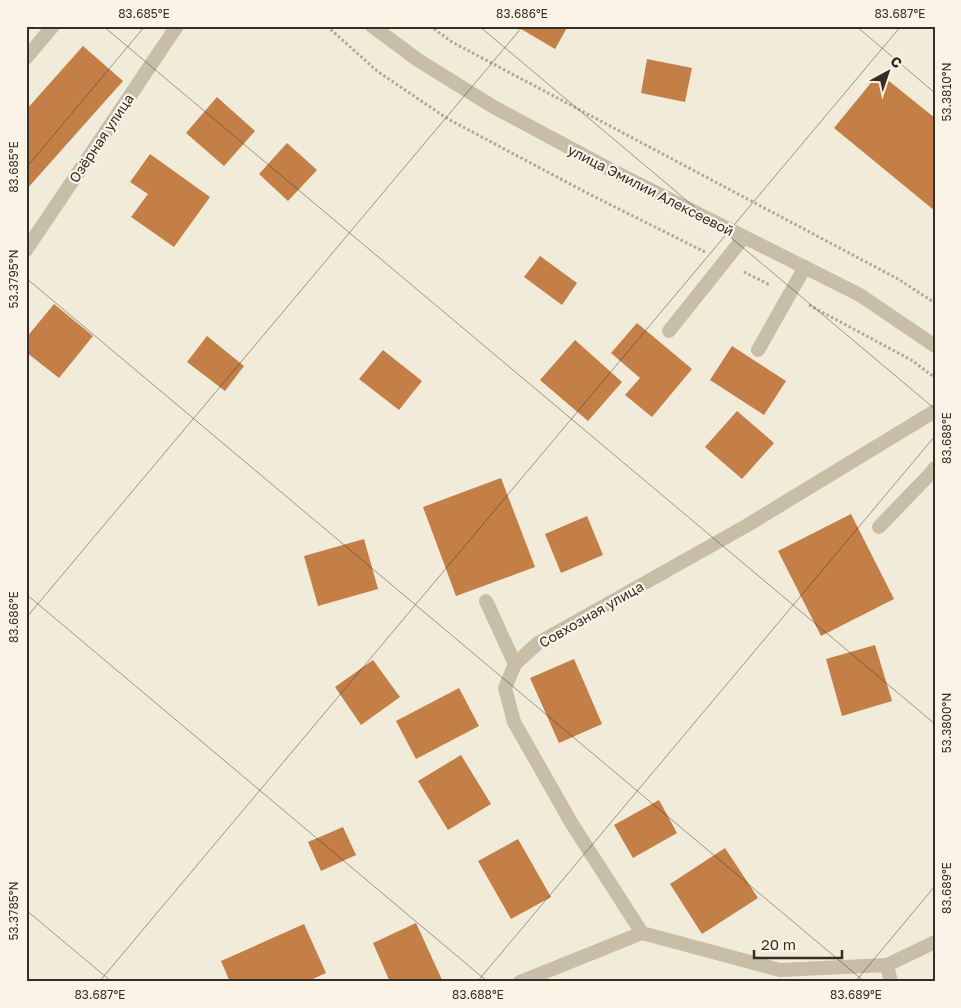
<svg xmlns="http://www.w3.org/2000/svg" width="961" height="1008" font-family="'Golos Text',sans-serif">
  <rect width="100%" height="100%" fill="#f1ebd9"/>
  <!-- building -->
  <path fill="#c37f45" d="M516 26H568L555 49Z
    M83 46 123 81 26 190V110Z
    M647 59 692 68 685 102 641 93Z
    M879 73 935 118V211L834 128Z
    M217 97 255 131 224 166 186 133Z
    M287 143 317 170 288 201 259 174Z
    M150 154 210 197 174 247 131 217 148 194 130 182Z
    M540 256 577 283 562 305 524 277Z
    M54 304 93 336 59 378 26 352V338Z
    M637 323 692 369 652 417 625 395 640 378 611 353Z
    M207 336 244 366 225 391 187 362Z
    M575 340 622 382 588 421 540 380Z
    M732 346 786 381 764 415 710 380Z
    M383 350 422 381 399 410 359 379Z
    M737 411 774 443 742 479 705 447Z
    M501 478 535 567 456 596 423 507Z
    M851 514 894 599 821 636 778 551Z
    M587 516 603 555 561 573 545 534Z
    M364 539 378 589 318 606 304 556Z
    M875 645 892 701 842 716 826 659Z
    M574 659 602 724 559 743 530 678Z
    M373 660 400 697 361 725 335 687Z
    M459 688 479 726 416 759 396 721Z
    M461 755 491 804 448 830 418 781Z
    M659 800 677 833 633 858 614 825Z
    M343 827 356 855 321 871 308 842Z
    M518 839 551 897 511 919 478 861Z
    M725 848 758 898 702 934 670 884Z
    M416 923 443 982H390L373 943Z
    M304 924 326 973 306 982H230L221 961Z"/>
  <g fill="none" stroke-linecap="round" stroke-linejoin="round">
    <!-- path -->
    <path stroke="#b4a790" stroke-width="3" stroke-dasharray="2.5 2.5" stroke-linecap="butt" d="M327 26 377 71 448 119 589 194 705 252
      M430 26 452 42 898 279 935 303
      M744 272 770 285
      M809 305 913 361 935 378"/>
    <!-- service -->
    <path stroke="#c8bda6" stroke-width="14" d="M26 58 53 26
      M669 331 744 237
      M758 350 805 267
      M879 527 930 474 935 468
      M486 601 515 664"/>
    <!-- minor -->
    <path stroke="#c8bda6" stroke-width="14" d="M26 250 177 26
      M887 965 935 942
      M520 982 642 933
      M891 982 887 965 780 970 642 933 572 824 514 722 505 688 515 664 538 643 746 526 935 411"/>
    <!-- tertiary -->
    <path stroke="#c8bda6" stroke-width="14" d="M372 26 418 60 492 106 615 172 860 295 935 346"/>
  </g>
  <!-- ticks -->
  <path fill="none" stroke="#342e27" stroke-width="1" stroke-opacity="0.45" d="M103 26 935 724M479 26 935 409M856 26 935 93M26 168 145 26M26 278 865 982M26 594 488 982M26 618 523 26M26 910 112 982M99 982 901 26M477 982 935 436M855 982 935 886"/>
  <g text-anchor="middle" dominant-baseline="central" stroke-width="4.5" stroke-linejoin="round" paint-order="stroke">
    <!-- street labels -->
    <g font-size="14" fill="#342e27" stroke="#f9f4e5">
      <text transform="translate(101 138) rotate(-56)">Озёрная улица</text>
      <text transform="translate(651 190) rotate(27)">улица Эмилии Алексеевой</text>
      <text transform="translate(591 614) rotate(-30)">Совхозная улица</text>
    </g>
  </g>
  <!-- border -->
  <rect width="961" height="1008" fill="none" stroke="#f9f4e5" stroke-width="55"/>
  <!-- north arrow -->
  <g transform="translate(888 72) rotate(40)" stroke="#f9f4e5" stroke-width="4" paint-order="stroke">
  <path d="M0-4L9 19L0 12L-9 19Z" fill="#342e27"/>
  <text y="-8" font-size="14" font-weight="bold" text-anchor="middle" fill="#342e27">С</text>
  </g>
  <!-- scale -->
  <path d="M754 950v8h88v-8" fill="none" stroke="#342e27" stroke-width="2.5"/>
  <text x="761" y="950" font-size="15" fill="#342e27" stroke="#f9f4e5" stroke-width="4" paint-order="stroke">20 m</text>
  <rect x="28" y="28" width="906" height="952" fill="none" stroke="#342e27" stroke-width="2"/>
  <g font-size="12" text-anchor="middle" fill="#342e27">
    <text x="144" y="18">83.685°E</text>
    <text x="522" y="18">83.686°E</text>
    <text x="900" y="18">83.687°E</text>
    <text transform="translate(947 92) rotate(-90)" y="4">53.3810°N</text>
    <text transform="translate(14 167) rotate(-90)" y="4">83.685°E</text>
    <text transform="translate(14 279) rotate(-90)" y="4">53.3795°N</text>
    <text transform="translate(947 438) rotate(-90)" y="4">83.688°E</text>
    <text transform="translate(14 617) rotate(-90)" y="4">83.686°E</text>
    <text transform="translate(947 723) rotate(-90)" y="4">53.3800°N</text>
    <text transform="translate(947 888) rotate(-90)" y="4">83.689°E</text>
    <text transform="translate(14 911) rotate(-90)" y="4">53.3785°N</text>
    <text x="100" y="999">83.687°E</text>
    <text x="478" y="999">83.688°E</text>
    <text x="856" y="999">83.689°E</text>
  </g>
</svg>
